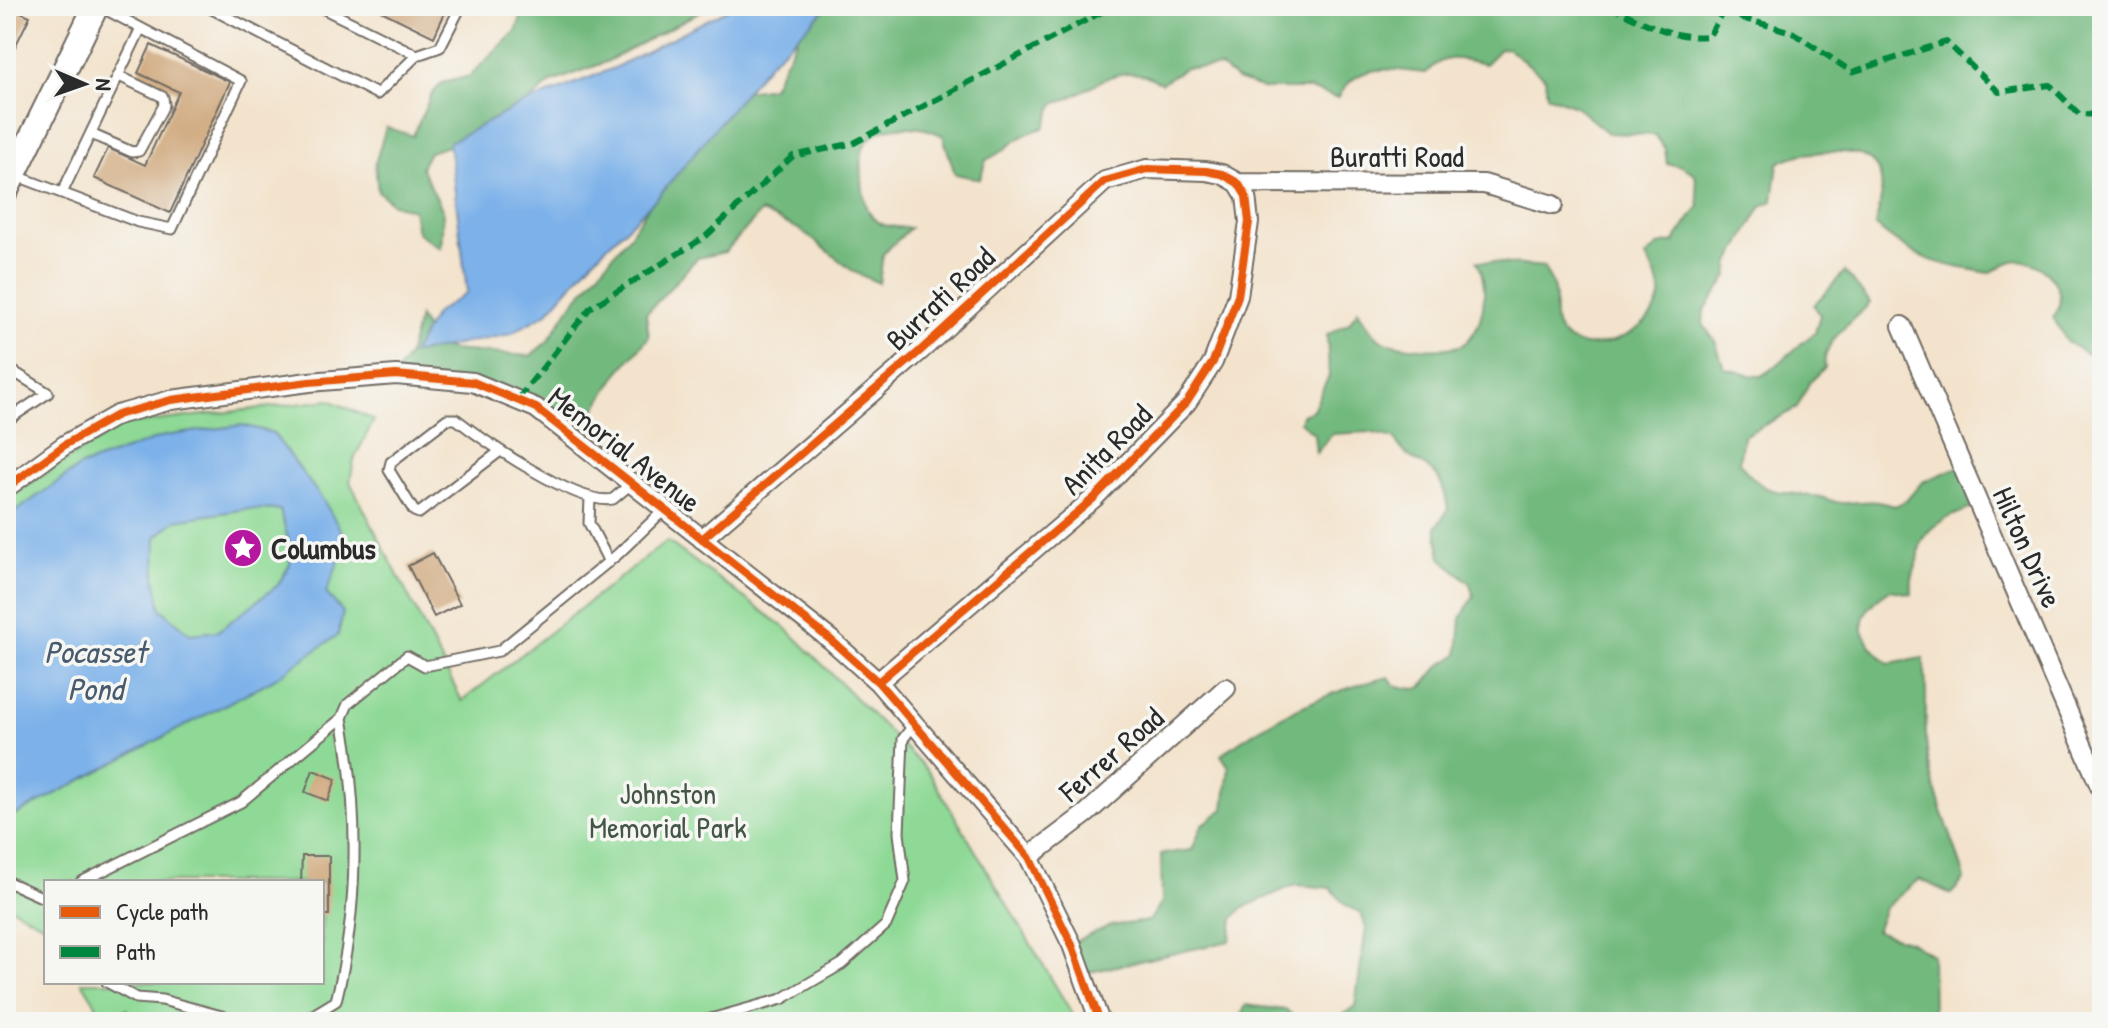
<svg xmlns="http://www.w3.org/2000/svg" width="2108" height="1028" font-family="'Patrick Hand',sans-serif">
  <rect width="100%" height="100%" fill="#f6f6f2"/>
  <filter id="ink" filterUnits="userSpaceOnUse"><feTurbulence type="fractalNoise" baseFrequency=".0125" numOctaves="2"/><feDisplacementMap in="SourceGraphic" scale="16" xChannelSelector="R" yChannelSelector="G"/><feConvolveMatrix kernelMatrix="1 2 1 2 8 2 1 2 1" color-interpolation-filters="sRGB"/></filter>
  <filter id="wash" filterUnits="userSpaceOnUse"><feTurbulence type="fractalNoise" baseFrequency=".006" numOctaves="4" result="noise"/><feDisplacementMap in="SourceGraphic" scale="32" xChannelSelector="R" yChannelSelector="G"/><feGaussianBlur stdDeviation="1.8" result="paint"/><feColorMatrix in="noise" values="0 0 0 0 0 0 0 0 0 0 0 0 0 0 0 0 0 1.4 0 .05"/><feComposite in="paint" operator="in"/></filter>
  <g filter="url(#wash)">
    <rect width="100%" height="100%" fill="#f3e3cc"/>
    <!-- green -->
    <path fill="#8ed995" stroke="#5c8260" stroke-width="2" d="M329 400 374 420 354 459 350 482 462 701 667 541 788 630 928 771 1077 1022H107L82 982H322V882H46V926L6 905V499L121 425Z"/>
    <!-- forest -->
    <path fill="#72b97e" stroke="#4e7254" stroke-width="2" d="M525 6H711L606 62 552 82 508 119 470 139 429 152 421 167 443 211 441 249 417 232 413 210 393 204 378 191 375 164 386 127 413 136 431 95 442 83 470 76 516 31Z
      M820 6H2102V385L2091 356 2067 342 2053 317C2071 296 2050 266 2025 261 2012 258 2001 266 1990 273 1937 264 1917 261 1875 225 1890 175 1882 149 1827 152 1808 153 1795 154 1778 163L1773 201 1762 206 1730 262 1728 276 1704 311 1703 324 1716 343 1724 368C1735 370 1750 377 1761 376 1770 375 1801 341 1815 333L1820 315 1814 305 1845 271 1870 303C1854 320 1820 342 1825 368L1809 383 1797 408 1743 436 1739 462C1764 496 1776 491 1815 496 1825 497 1835 504 1846 503 1869 502 1871 499 1895 506L1906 501 1922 482 1961 466 1980 505C1960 513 1933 520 1922 540 1918 548 1920 557 1917 564 1912 576 1911 580 1912 594L1890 590C1851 614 1856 637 1889 664L1923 658C1930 691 1922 725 1928 758 1935 801 1954 838 1965 879L1951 894 1919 879 1885 908 1876 931 1910 942 1932 955 1933 1022H1333L1355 1006 1366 928 1361 913 1344 904 1331 888 1295 885 1242 908 1233 919 1230 941 1085 973 1074 942 1109 926 1149 921 1162 902 1161 854 1192 850 1202 825 1224 809 1229 767 1221 755C1271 717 1327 691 1389 677L1394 685C1431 695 1419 684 1441 665 1447 660 1453 659 1458 654L1461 618 1474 596 1469 582 1441 558 1436 527 1448 510C1441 453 1414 475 1394 438L1369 432 1332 434 1316 453 1314 434 1300 422 1302 415 1313 410 1329 376 1327 335 1349 323 1358 310C1362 318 1374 334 1380 339 1391 348 1455 353 1465 343 1486 324 1489 285 1477 261L1544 267C1546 275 1553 282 1554 290 1557 303 1551 321 1560 332 1585 364 1653 332 1660 298 1662 284 1652 269 1646 257L1659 245 1674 242 1699 206 1695 174 1682 166 1667 164 1665 149 1655 135 1608 133 1575 106 1547 95 1545 78 1508 48 1500 49 1485 64C1460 59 1444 52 1426 73 1390 70 1358 60 1338 98L1309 89H1264L1237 80 1221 67 1185 68 1161 83C1117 56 1095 91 1054 104L1044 128C1016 134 1011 149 986 160L980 179 955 174 943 136C920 123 872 120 862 152 860 159 862 170 862 178 862 189 865 210 874 219 882 228 899 227 910 228L883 254 879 283 854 272 801 230 761 212 725 252 697 258 646 314 649 337 618 373 578 437 480 386 394 376 408 356 419 317 434 344 451 350 530 356 548 341 569 308 630 235 703 124 739 92 772 87 799 34Z
      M1246 1005 1285 1010 1303 1022H1238Z
      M127 1009 130 1022H93Z"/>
    <!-- water -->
    <path fill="#7bb1e9" stroke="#536e8a" stroke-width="2" fill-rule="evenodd" d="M734 6H829L769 63 659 196 595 258 547 313 510 334 412 354 435 314 467 292 449 142 518 106 614 68Z
      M242 425 273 433 325 503 347 541 326 593 343 612 338 635 274 679 6 820V518L81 466 164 436ZM247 509 280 510 289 543 290 564 278 585 218 631 190 634 161 609 155 577 156 537 176 520Z"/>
    <g id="blocks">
      <!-- building -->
      <path fill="#d0aa80" d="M6 6 30 16 14 49 6 45Z
        M371 6H448L434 37Z
        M151 45 230 82 170 213 94 178 108 148 145 165 179 92 138 73Z
        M433 553 460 604 434 617 408 566Z
        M313 770 336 779 328 801 305 792Z
        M302 856H329V915H322V882H301Z"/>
    </g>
  </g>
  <g filter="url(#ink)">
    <use href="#blocks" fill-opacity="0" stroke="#716b63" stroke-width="2"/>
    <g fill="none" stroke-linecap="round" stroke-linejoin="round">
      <!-- service casing -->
      <g stroke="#716b63" stroke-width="13">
        <path id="service" d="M206 6 377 94 417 55 318 6
          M417 55 440 47 461 6
          M91 134 132 152 139 151 164 105 163 97 119 76
          M17 176 138 222 172 229 241 81 99 6
          M62 193 141 28
          M6 367 48 393 6 421
          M499 452 419 513 414 511 389 470 391 462 447 419H456C484 441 579 507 613 499L632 483
          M590 498 589 523 609 562
          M6 881 46 899
          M81 882 241 802 342 718 348 704 407 656 425 666 499 651 618 554 665 509
          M107 982 136 998 162 1000 244 1022
          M288 1022 303 1021 336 1001C359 909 359 810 342 718
          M700 1022 782 999 842 964 886 925 905 881 899 833 903 739 915 723"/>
      </g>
      <!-- minor casing -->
      <g stroke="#716b63" stroke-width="22">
        <path id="minor" d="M1238 183 1484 184 1553 205
          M1902 326 2102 791
          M6 488 66 444 117 415 171 400 309 382 396 375 473 382 536 408 831 640 878 682 1029 857 1072 945 1100 1022
          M702 539 920 351 1105 181 1147 169 1206 171 1222 174 1238 183 1246 196 1249 222 1238 296 1213 362 1187 402 1094 498 878 682
          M1029 857 1087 813 1226 688"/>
      </g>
      <!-- secondary casing -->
      <g stroke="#716b63" stroke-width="28">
        <path id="secondary" d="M6 190 96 6"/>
      </g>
      <!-- service -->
      <use href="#service" stroke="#fff" stroke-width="9"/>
      <!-- minor -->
      <use href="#minor" stroke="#fff" stroke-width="18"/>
      <!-- secondary -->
      <use href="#secondary" stroke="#fff" stroke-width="24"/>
      <!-- quiet -->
      <path stroke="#00873e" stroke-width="6" stroke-dasharray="12 6" stroke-linecap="butt" d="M1528 6H1530
        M1609 6C1642 21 1672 40 1709 36L1726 6
        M1726 6 1741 18 1792 32 1852 72 1946 42 1999 92 2050 85 2079 114 2102 115
        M518 399 590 308 705 237 793 156 854 143 1113 6"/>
      <!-- cycleway casing -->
      <g stroke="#f6f6f2" stroke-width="13">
        <path id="cycleway" d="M6 488 66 444 117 415 171 400 309 382 396 375 473 382 536 408 831 640 878 682 1029 857 1072 945 1100 1022
          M702 539 920 351 1105 181 1147 169 1206 171 1222 174 1238 183 1246 196 1249 222 1238 296 1213 362 1187 402 1094 498 878 682"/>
      </g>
      <!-- cycleway -->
      <use href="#cycleway" stroke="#e8590c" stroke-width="8"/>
    </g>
  </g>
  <!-- icons -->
  <defs>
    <g id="sight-disc" transform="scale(2)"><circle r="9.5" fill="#b5179e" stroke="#f6f6f2"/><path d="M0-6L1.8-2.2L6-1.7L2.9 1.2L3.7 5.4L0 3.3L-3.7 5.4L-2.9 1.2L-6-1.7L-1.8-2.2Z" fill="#fff"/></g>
  </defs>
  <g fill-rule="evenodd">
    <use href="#sight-disc" x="243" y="548"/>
  </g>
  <g text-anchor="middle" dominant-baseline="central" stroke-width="7" stroke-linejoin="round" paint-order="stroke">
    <!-- street labels -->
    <g font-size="30" fill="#2b2b2b" stroke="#f6f6f2">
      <text x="1397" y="156">Buratti Road</text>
      <text transform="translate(940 298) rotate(-43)">Burrati Road</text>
      <text transform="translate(625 449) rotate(38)">Memorial Avenue</text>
      <text transform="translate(1106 449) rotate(-45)">Anita Road</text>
      <text transform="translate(2028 547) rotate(66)">Hilton Drive</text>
      <text transform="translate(1111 754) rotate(-41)">Ferrer Road</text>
    </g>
    <!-- poi labels -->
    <g font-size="30" font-weight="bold" fill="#2b2b2b" stroke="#f6f6f2" text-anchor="start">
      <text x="271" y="548">Columbus</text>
    </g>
    <!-- park labels -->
    <g font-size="30" fill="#445646" stroke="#f6f6f2">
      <text x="668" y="793">Johnston<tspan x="668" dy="34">Memorial Park</tspan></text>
    </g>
    <!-- water labels -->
    <g font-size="32" font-style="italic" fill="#475a6e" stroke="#f6f6f2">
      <text x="95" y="651">Pocasset<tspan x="95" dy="37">Pond</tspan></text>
    </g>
  </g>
  <!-- margin -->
  <rect width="2108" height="1028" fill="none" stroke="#f6f6f2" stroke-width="32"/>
  <!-- legend -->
  <rect x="44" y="880" width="280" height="104" fill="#f6f6f2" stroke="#a5a5a2" stroke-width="2"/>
  <rect x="60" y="906" width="40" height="12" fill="#e8590c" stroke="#a5a5a2" stroke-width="2"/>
  <text x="116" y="920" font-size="24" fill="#2b2b2b">Cycle path</text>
  <rect x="60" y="946" width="40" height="12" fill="#00873e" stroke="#a5a5a2" stroke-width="2"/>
  <text x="116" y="960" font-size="24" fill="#2b2b2b">Path</text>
  <!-- north arrow -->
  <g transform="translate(84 84) rotate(92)" stroke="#f6f6f2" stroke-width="6" paint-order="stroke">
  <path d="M0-6L14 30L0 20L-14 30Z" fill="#2b2b2b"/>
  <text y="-12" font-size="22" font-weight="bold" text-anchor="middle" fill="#2b2b2b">N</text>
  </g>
</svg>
